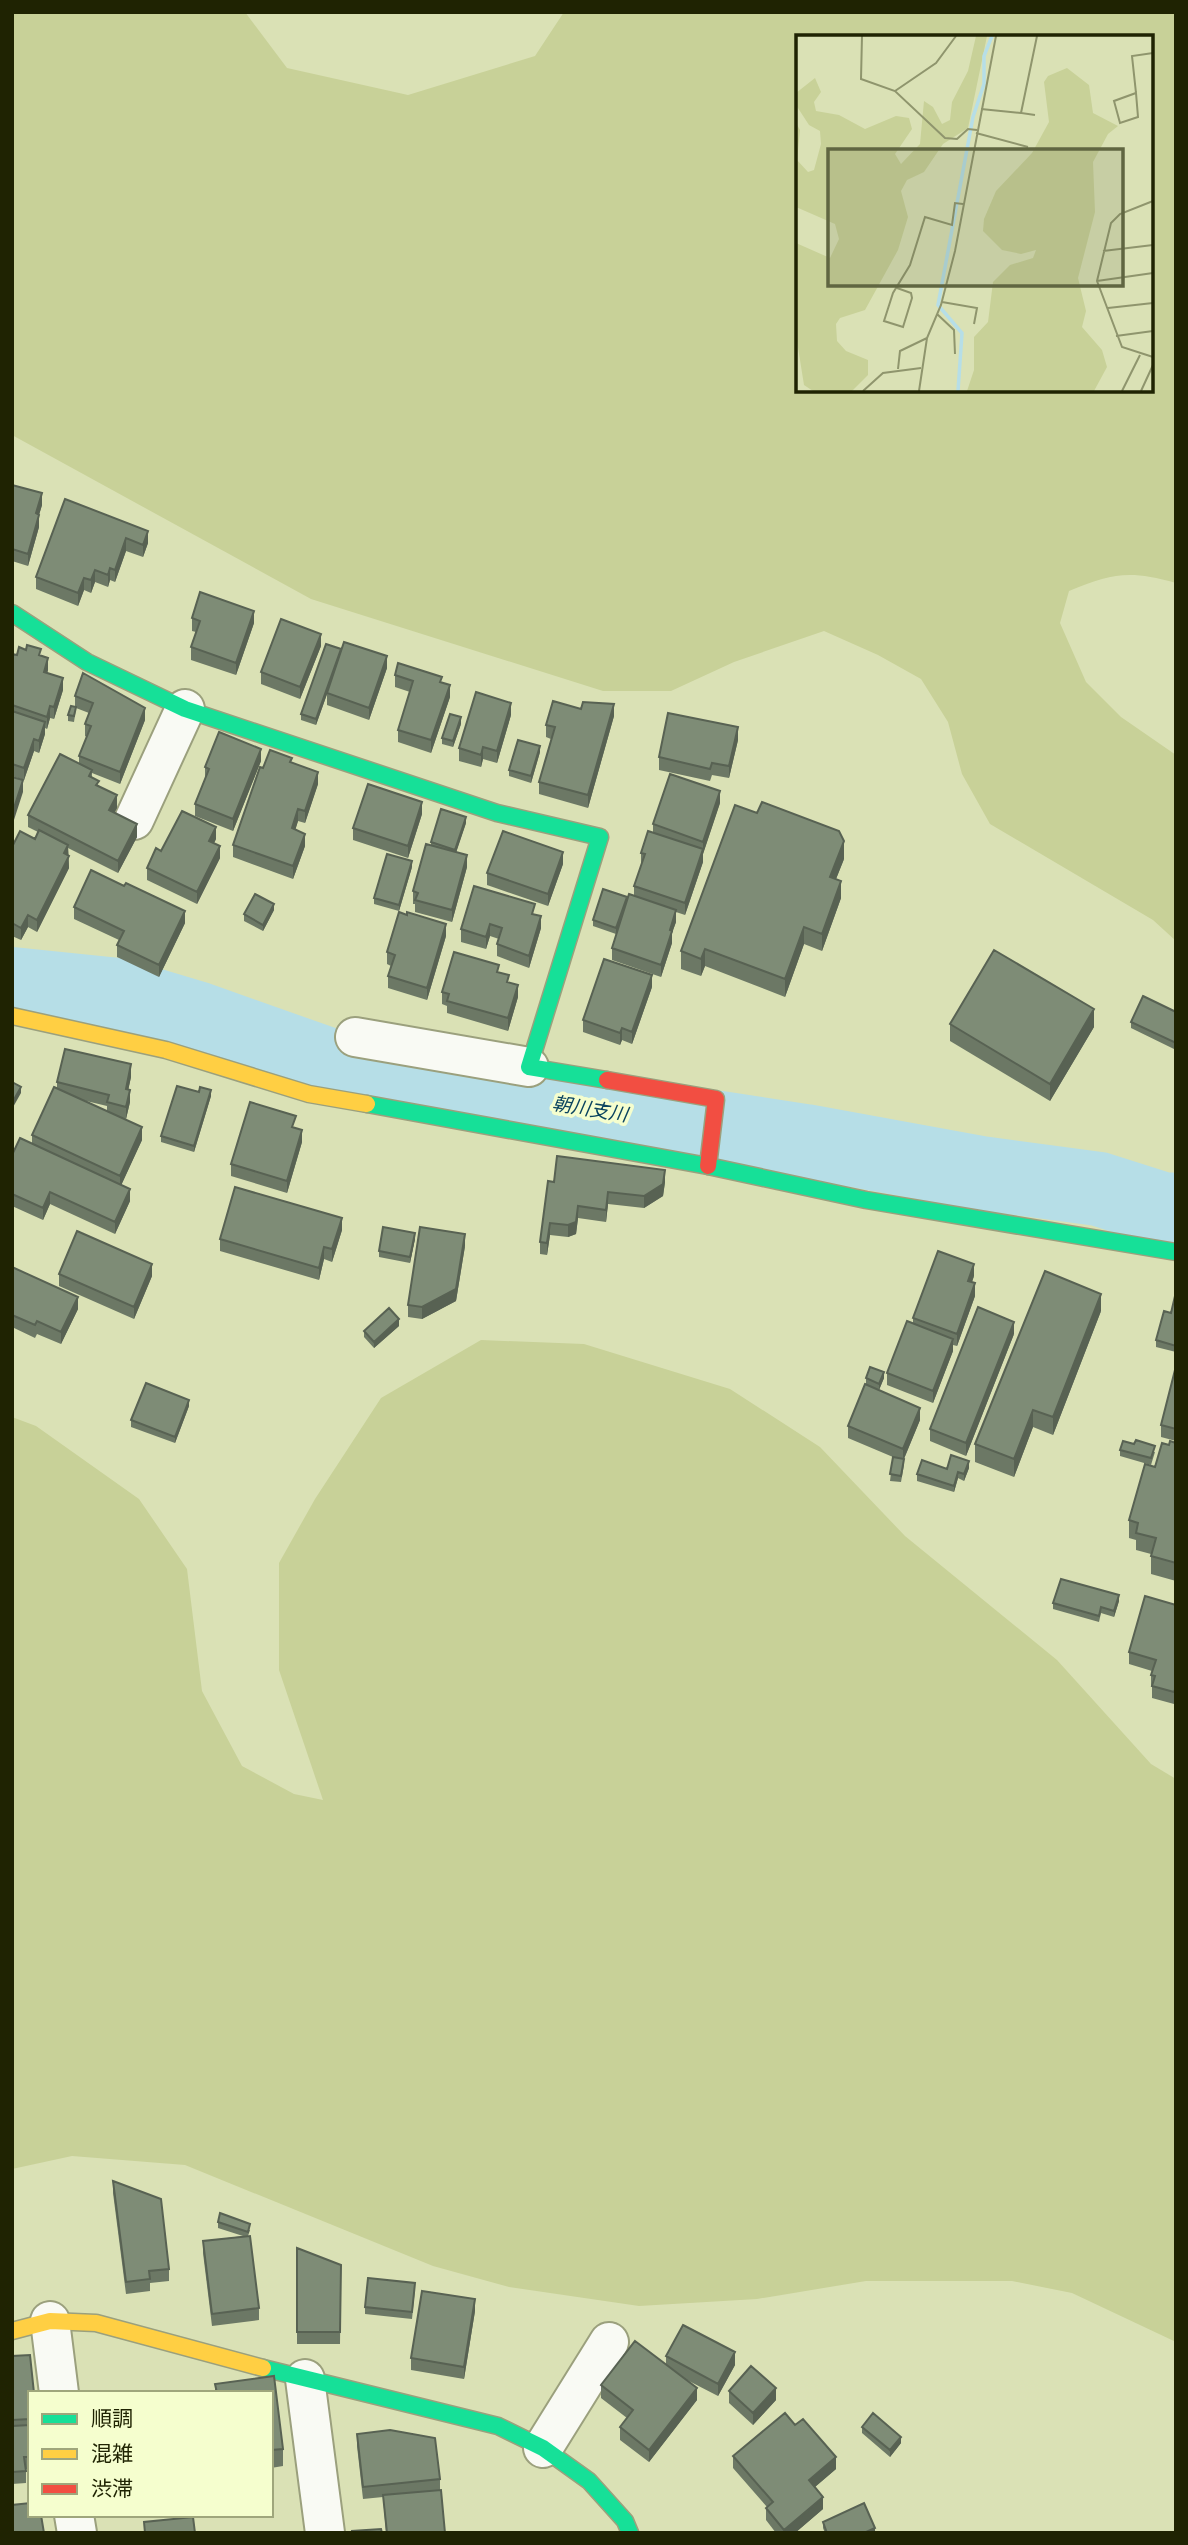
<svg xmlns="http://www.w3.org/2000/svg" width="1188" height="2545" font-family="Roboto,'Noto Sans JP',sans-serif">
  <rect width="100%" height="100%" fill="#dae1b5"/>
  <!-- forest -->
  <path fill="#c8d198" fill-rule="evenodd" d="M12 12H245L287 68 408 95 535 56 564 12H1176V583C1129 570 1113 573 1069 591L1060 623 1086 682 1121 717 1176 755V941L1153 920 990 824 962 774 948 722 921 679 878 655 824 631 734 662 671 691H603L311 599 12 435ZM798 37H1151V390H798Z
    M481 1340 584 1344 730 1389 820 1447 905 1536 1057 1660 1151 1764 1176 1779V2342L1072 2293 1012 2281H866L757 2299 639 2306 509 2287 433 2266 185 2165 72 2156 12 2169V1417L36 1426 139 1499 187 1569 202 1691 242 1766 294 1794 323 1800 279 1670V1563L315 1499 381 1398Z"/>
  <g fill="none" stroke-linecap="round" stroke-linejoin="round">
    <!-- river -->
    <path stroke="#b6dee7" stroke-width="74" d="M12 984 119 995 196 1018 346 1071 805 1141 980 1173 1099 1189 1162 1209 1176 1210"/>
    <!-- street casing -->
    <g stroke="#9ba07d" stroke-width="42">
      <path id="street" d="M134 820 185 709
        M355 1037 529 1067
        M50 2321 59 2393
        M305 2379 325 2533
        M543 2448 609 2342
        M74 2515 77 2533"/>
    </g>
    <!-- fast casing -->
    <g stroke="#9ba07d" stroke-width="19">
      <path id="fast" d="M12 613 87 662 185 709 497 813 600 837 529 1067 607 1080
        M367 1104 708 1166 866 1200 1176 1252
        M263 2368 498 2426 543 2448 589 2481 625 2521 630 2533"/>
    </g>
    <!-- slow casing -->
    <g stroke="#9ba07d" stroke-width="19">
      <path id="slow" d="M12 1016 166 1050 309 1094 367 1104
        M12 2331 50 2321 96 2323 263 2368"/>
    </g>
    <!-- jam casing -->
    <g stroke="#9ba07d" stroke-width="19">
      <path id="jam" d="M607 1080 716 1099 708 1166"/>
    </g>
    <!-- street -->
    <use href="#street" stroke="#f9faf4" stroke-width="38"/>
    <!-- fast -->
    <use href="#fast" stroke="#16e098" stroke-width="16"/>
    <!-- slow -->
    <use href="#slow" stroke="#ffcf43" stroke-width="16"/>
    <!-- jam -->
    <use href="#jam" stroke="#f24e42" stroke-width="16"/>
  </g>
  <!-- wall -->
  <path fill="#6c7865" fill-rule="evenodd" d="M12 485 42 505 39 515V527L28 566 12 561Z
    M65 499 148 543 143 557 126 551 115 582 110 580 108 587 95 582 91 593 84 590 78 606 36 589V577Z
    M192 618 254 623 236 675 191 660V647L196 632 192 631Z
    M326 644 387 668 369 720 327 705V694L316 725 301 720V714Z
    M321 646 300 699 261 684V672Z
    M12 654 17 655H41L48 670 47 673 63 690 54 719 50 718 47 729 45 728V734L39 753 34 751 24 780 12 776Z
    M395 675 442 682 450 697 431 753 398 742V730L410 692 395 687Z
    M75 696 145 720 120 784 92 773V777L117 808 114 813 137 837 118 873 68 848 69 868 37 932 28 927 21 940 12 936V847L35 839 38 832 28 827V815L79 763V756L87 737 85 736V724L89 713 76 708 74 722 68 721V715L75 707Z
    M581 709 614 716 588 808 539 794V782L551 739 546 737V725Z
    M511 715 497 763 483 759 481 767 459 761V748Z
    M461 724 453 747 442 744V738Z
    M738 740 729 778 712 775 710 781 659 770V757Z
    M540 752 531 783 509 776V770Z
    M261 761 233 831 195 816V804L205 779V767Z
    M292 763 318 784 305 823 298 821 295 830 305 846 293 879 233 857V845L263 768Z
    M720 803 703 854V862L685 915 676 912V922L672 933V943L661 977 612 960V948L616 934 593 926V920L627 903 634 896V886L641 865V853L653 833V824Z
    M422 814 408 858 353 840V828Z
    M466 823 456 852 467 867 452 922 415 912V904H413V891L431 845V842Z
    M216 839 214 843 220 858 197 904 147 880V868L161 851Z
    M844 859 836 879 841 898 822 951 804 944 785 997 705 966 701 976 681 969V951Z
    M563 864 548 906 487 885V873Z
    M412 867 399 911 374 904V898Z
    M74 907 185 923 159 977 117 957V945L119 940 74 919Z
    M274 910 263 931 244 921V914Z
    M535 914 541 928 529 968 497 956V944L499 939 490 936 486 949 461 942V929Z
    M446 936 427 1000 388 988V976L391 966 387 964V952Z
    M499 973 518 997 508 1031 447 1013V1006L442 1004V992Z
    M652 987 632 1044 622 1040 620 1045 583 1032V1020Z
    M1176 1012V1050L1131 1028V1022Z
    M950 1024 1094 1027 1050 1101 950 1041Z
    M131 1077 128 1090 130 1102 126 1119 122 1118 142 1140 121 1185 130 1201 115 1234 50 1204 43 1220 12 1206V1155L32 1144V1135L57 1089V1082ZM82 1100 107 1106V1112Z
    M199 1092 211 1096 194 1152 161 1142V1136Z
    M296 1128 302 1142 287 1193 231 1176V1164Z
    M554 1182H665L663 1196 644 1208 608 1204 606 1222 578 1218 576 1234 568 1237 550 1235 547 1255 540 1254V1242Z
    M342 1230 332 1262 324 1259 319 1280 220 1251V1239Z
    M415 1239 410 1263 379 1257V1251Z
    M465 1246 456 1301 422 1319 408 1317V1305Z
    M12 1267 78 1309 61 1344 37 1334 35 1338 12 1327Z
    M59 1274 152 1276 134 1319 59 1286Z
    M974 1276 972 1282 975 1296 957 1346 953 1345V1351L933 1403 887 1385V1373L913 1323V1318Z
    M1176 1296V1352L1156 1347V1340L1171 1313Z
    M1101 1311 1053 1435 1033 1427 1014 1477 975 1462V1444Z
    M399 1326 374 1348 364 1337V1331Z
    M1014 1334 966 1456 930 1441V1429Z
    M1176 1366V1441L1161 1437V1425Z
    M866 1378H884L879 1390 866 1385Z
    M189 1406 175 1443 131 1427V1420Z
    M920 1420 904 1459V1465L901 1482 890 1481 893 1457 848 1438V1426Z
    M1176 1443V1581L1151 1574V1554L1136 1550V1540L1129 1538V1520L1155 1467 1169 1445Z
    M1120 1450 1155 1452 1151 1465 1120 1456Z
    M969 1468 964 1481 958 1478 954 1492 917 1481V1474L947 1469Z
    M1119 1601 1114 1617 1101 1613 1099 1622 1053 1609V1603Z
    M1176 1605V1699L1174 1704 1152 1698V1687H1151V1675L1152 1671 1129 1664V1652Z
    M113 2181 169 2269V2281L150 2283V2291L126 2294 113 2193Z
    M218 2222 250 2230 248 2236 259 2308V2320L212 2326 203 2253V2241L243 2236 218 2228Z
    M297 2248 341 2265 340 2344H297Z
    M415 2289 412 2319 365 2314V2307Z
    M475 2311 464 2379 411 2370V2358Z
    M12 2356 30 2393V2469H26V2483L12 2484Z
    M666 2356 735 2365 718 2396 685 2379 697 2400 649 2462 620 2440V2427L627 2418 601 2398V2385L666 2364Z
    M274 2376 283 2449V2466L271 2468V2393H215V2384Z
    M729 2391 776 2400 753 2425 729 2403Z
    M795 2425 836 2469 815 2487 823 2509 795 2533H776L766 2520V2508L767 2507 733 2468V2456Z
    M862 2427 901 2443 890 2457 862 2433Z
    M357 2434 440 2479V2490L445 2533H386L383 2497 363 2499 357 2446Z
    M823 2522 875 2533H825L823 2528Z"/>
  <!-- shaded-wall -->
  <path fill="#586253" d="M42 493V505L36 525V513Z
    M39 515V527L28 566V554Z
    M148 531V543L143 557V545Z
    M126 538V551L115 582V570Z
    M110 568V580L108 587V575Z
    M95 570V582L91 593V580Z
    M84 578V590L78 606V593Z
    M254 611V623L236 675V663Z
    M321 634V646L300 699V687Z
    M341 649V655L316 725V719Z
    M387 656V668L369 720V708Z
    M48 658V670L44 684V672Z
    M63 678V690L54 719V707Z
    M450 685V697L431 753V740Z
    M511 703V715L497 763V751Z
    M614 704V716L588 808V795Z
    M50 706V718L47 729V717Z
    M145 708V720L120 784V772Z
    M461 717V724L453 747V741Z
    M45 722V734L39 753V741Z
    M738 727V740L729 778V766Z
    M34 739V751L24 780V768Z
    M540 746V752L531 783V776Z
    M483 747V759L481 767V755Z
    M261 749V761L233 831V819Z
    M318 772V784L305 823V811Z
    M23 780V792L13 823V811Z
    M720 791V803L703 854V842Z
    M117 795V808L109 822V810Z
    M422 802V814L408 858V846Z
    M298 809V821L292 841V828Z
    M466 817V823L455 856V850Z
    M137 824V837L118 873V861Z
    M216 827V839L209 853V841Z
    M305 834V846L293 879V866Z
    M844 841V859L830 894V877Z
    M68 845 69 868 37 932V920Z
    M220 846V858L197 904V892Z
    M703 849V862L685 915V903Z
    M563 852V864L548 906V894Z
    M467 855V867L452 922V910Z
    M412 861V867L399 911V905Z
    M841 881V898L822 951V934Z
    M627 897V904L616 934V928Z
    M274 904V910L263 931V925Z
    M676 910V922L672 933V943L661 977V965Z
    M185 911V923L159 977V965Z
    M28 915V927L21 940V928Z
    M541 916V928L529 968V956Z
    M446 924V936L427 1000V988Z
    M490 924V936L486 949V937Z
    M804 927V944L785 997V979Z
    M705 949V966L701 976V959Z
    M652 975V987L632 1044V1032Z
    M518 985V997L508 1031V1018Z
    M1094 1009V1027L1050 1101V1084Z
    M622 1028V1040L620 1045V1033Z
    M131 1064V1077L126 1101V1089Z
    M21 1087V1093L12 1109V1103Z
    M130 1090V1102L126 1119V1107Z
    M211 1090V1096L194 1152V1146Z
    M142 1127V1140L120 1188V1176Z
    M302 1130V1142L287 1193V1181Z
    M665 1170V1182L663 1196 644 1208V1196Z
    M130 1189V1201L115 1234V1222Z
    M50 1192V1204L43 1220V1208Z
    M608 1192V1204L606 1222V1210Z
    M578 1206V1218L576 1234 568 1237V1225Z
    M342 1218V1230L332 1262V1249Z
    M550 1223V1235L547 1255V1243Z
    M415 1233V1239L410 1263V1257Z
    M465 1234V1246L456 1301 422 1319V1307Z
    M324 1247V1259L319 1280V1268Z
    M152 1264V1276L134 1319V1307Z
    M974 1264V1276L968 1293V1281Z
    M975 1283V1296L957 1346V1334Z
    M1101 1294V1311L1053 1435V1417Z
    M78 1297V1309L61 1344V1332Z
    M399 1319V1326L374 1348V1342Z
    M1014 1322V1334L966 1456V1443Z
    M953 1339V1351L933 1403V1391Z
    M884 1372V1378L879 1390V1384Z
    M189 1400V1406L175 1443V1437Z
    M920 1408V1420L903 1461V1449Z
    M1033 1410V1427L1014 1477V1459Z
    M969 1461V1468L964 1481V1474Z
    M958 1472V1478L954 1492V1486Z
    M1119 1595V1601L1114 1617V1611Z
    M1176 1687V1699L1174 1704V1692Z
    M475 2299V2311L464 2379V2367Z
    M735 2352V2365L718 2396V2384Z
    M697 2388V2400L649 2462V2450Z
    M776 2388V2400L753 2425V2413Z
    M901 2437V2443L890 2457V2450Z
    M836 2457V2469L809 2492V2480Z
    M823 2497V2509L795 2533H784V2530Z
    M875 2528V2533H864Z"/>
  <!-- building -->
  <path fill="#7e8c76" stroke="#586253" stroke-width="2" d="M12 485 42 493 36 513 39 515 28 554 12 549Z
    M65 499 148 531 143 545 126 538 115 570 110 568 108 575 95 570 91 580 84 578 78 593 36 577Z
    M200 592 254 611 236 663 191 647 200 621 192 618Z
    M281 619 321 634 300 687 261 672Z
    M344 642 387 656 369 708 327 693Z
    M326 644 341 649 316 719 301 714Z
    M27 645 41 649 39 655 48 658 44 672 63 678 54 707 50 706 47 717 12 705V654L17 655 19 647 26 650Z
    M398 663 442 677 440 682 450 685 431 740 398 730 413 681 395 675Z
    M83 673 145 708 120 772 79 756 91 726 85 724 93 703 75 696Z
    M476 692 511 703 497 751 483 747 481 755 459 748Z
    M553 701 581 709 583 702 614 704 588 795 539 782 555 727 546 725Z
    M71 706 76 707 74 716 68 715Z
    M12 711 45 722 39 741 34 739 24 768 12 764Z
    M668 713 738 727 729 766 712 763 710 769 659 757Z
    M450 714 461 717 453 741 442 738Z
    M219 732 261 749 233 819 195 804 209 769 205 767Z
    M518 740 540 746 531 776 509 770Z
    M270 750 292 758 290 762 318 772 305 811 298 809 292 828 305 834 293 866 233 845 260 767 263 768Z
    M60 754 92 770 89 776 99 781 96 785 117 795 109 810 137 824 118 861 28 815Z
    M670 774 720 791 703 842 653 824Z
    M12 777 23 780 13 811 12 810Z
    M368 784 422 802 408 846 353 828Z
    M762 802 839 831 844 841 830 877 841 881 822 934 804 927 785 979 705 949 701 959 681 951 735 805 757 813Z
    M441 809 466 817 455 850 431 842Z
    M182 811 216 827 209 841 220 846 197 892 147 868 156 848 161 851Z
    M39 830 68 845 64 853 69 856 37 920 28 915 21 928 12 923V847L20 831 35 839Z
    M503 831 563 852 548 894 487 873Z
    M648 831 703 849 685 903 634 886 645 854 641 853Z
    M426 844 467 855 452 910 415 900 418 893 413 891Z
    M387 854 412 861 399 905 374 898Z
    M91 870 124 886 126 883 185 911 159 965 117 945 124 931 74 907Z
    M474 886 535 904 532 914 541 916 529 956 497 944 502 928 490 924 486 937 461 929Z
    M603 889 627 897 616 928 593 920Z
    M255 894 274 904 263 925 244 914Z
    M629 894 676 910 670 930 672 931 661 965 612 948Z
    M399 912 407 915V912L446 924 427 988 388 976 395 955 387 952Z
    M994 950 1094 1009 1050 1084 950 1024Z
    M454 952 499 965 497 972 509 975 507 982 518 985 508 1018 447 1001 449 994 442 992Z
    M604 959 652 975 632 1032 622 1028 620 1033 583 1020Z
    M1143 996 1176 1012V1043L1131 1022Z
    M65 1049 131 1064 126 1089 130 1090 126 1107 107 1102 109 1095 57 1082Z
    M12 1082 21 1087 12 1103Z
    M177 1086 199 1092 200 1087 211 1090 194 1146 161 1136Z
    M54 1087 142 1127 120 1176 32 1135Z
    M250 1102 296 1116 292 1127 302 1130 287 1181 231 1164Z
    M20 1138 130 1189 115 1222 50 1192 43 1208 12 1194V1155Z
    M557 1156 665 1170 663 1184 644 1196 608 1192 606 1210 578 1206 576 1222 568 1225 550 1223 547 1243 540 1242 548 1181 554 1182Z
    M235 1187 342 1218 332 1249 324 1247 319 1268 220 1239Z
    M383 1227 415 1233 410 1257 379 1251Z
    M420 1227 465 1234 456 1289 422 1307 408 1305Z
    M77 1231 152 1264 134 1307 59 1274Z
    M938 1251 974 1264 968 1281 975 1283 957 1334 913 1318Z
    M12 1267 78 1297 61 1332 37 1321 35 1325 12 1315Z
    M1045 1271 1101 1294 1053 1417 1033 1410 1014 1459 975 1444Z
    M1175 1296H1176V1346L1156 1340 1164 1311 1171 1313Z
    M978 1307 1014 1322 966 1443 930 1429Z
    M389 1308 399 1319 374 1342 364 1331Z
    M907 1321 953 1339 933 1391 887 1373Z
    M1176 1366V1429L1161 1425Z
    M870 1367 884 1372 879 1384 866 1378Z
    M146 1383 189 1400 175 1437 131 1420Z
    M865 1384 920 1408 903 1449 848 1426Z
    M1136 1440 1155 1446 1151 1458 1120 1450 1123 1441 1134 1444Z
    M1170 1441 1176 1443V1563L1151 1556 1156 1538 1136 1533 1138 1523 1129 1520 1145 1464 1155 1467 1162 1443 1169 1445Z
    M951 1455 969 1461 964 1474 958 1472 954 1486 917 1474 922 1460 947 1469Z
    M893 1457 904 1459 901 1476 890 1474Z
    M1061 1579 1119 1595 1114 1611 1101 1607 1099 1616 1053 1603Z
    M1145 1596 1176 1605V1687L1174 1692 1152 1686 1155 1676 1151 1675 1156 1660 1129 1652Z
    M113 2181 161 2199 169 2269 149 2271 150 2279 126 2282Z
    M220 2213 250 2224 248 2232 218 2222Z
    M250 2236 259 2308 212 2314 203 2241Z
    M297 2248 341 2265 340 2332H297Z
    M368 2278 415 2283 412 2312 365 2307Z
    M422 2291 475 2299 464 2367 411 2358Z
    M683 2325 735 2352 718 2384 666 2356Z
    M635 2341 697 2388 649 2450 620 2427 633 2410 601 2385Z
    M30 2355 34 2393H30V2419L12 2420V2356Z
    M751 2366 776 2388 753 2413 729 2391Z
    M274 2376 283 2449 271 2450V2393H217L215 2384Z
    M785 2413 795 2425 803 2419 836 2457 809 2480 823 2497 784 2530 766 2508 773 2502 733 2456Z
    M873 2413 901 2437 890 2450 862 2427Z
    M30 2425V2457H24L26 2471 12 2472V2426Z
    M390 2430 435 2438 440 2479 363 2487 357 2434Z
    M441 2490 445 2533H387L383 2495Z
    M30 2503V2515H41L44 2533H12V2505Z
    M864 2503 875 2528 864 2533H827L823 2522Z
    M193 2517 195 2533H145L144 2522Z
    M381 2529 382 2533H352V2531Z"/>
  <g text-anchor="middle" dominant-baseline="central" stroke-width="7" stroke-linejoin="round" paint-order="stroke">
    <!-- water labels -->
    <g font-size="19" font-style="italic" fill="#0b445f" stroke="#f5fece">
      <text transform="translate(590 1109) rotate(9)">朝川支川</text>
    </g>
  </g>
  <!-- overview -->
  <g transform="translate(796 35)">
    <rect width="357" height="357" fill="#dae1b5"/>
    <path d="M180 1H191L172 93 147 109 128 137 111 145 105 156 112 182 102 215 69 275 44 283 40 289 41 306 50 316 72 325V340L56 356H17L8 350 0 300V208L34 223 43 204 39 189 0 172V88L4 95 1 125 12 137 18 135 25 109 24 96 13 90 0 70V58L19 43 25 57 18 67 20 76 43 80 69 94 100 81 113 83 116 94 99 119 105 129 124 109 128 66 137 72 146 89 154 85 156 67 172 36ZM271 33 293 50 297 78 322 91 312 99 297 127 299 177 282 243 290 276 286 292 306 315 311 332 298 356H171L178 335V302L192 287 197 247 214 230 237 223 240 215 225 219 206 215 187 196 188 184 200 156 236 118 253 87 248 47 252 41Z" fill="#c8d198"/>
    <path fill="none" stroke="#b6dee7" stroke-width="3.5" d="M162 356 166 298 142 270 177 82 188 49V21L196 1"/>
    <path fill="none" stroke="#8f956d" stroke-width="2" d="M66 1 65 44 99 56 149 103 161 104 172 94 181 95M99 56 140 28 160 1M340 58 342 82 324 88 318 66ZM340 58 336 21 357 18M185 74 225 78M239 80 225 78 241 1M180 98 232 112M357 166 324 179 315 188 301 246 326 312 357 322M307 216 357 210M301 246 357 238M101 253 115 258 116 263 107 292 88 286 97 258 114 230 129 182 156 190 159 168 167 169M146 267 181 273 178 289M312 273 357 268M141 279 158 295 159 319M320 301 357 296M102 334 104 316 131 303M67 356 87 338 125 333M123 356 131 303 145 270 159 216 200 1M326 356 344 320M345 356 357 330"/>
    <path fill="#606641" fill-opacity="0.15" stroke="#606641" stroke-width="3.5" d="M32 114H327V251H32Z"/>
    <rect width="357" height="357" fill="none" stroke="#1f2302" stroke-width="3.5"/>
  </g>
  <!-- border -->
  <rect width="1188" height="2545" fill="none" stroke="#1f2302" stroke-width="28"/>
  <!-- legend -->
  <rect x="28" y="2391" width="245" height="126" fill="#f5fece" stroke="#9fa67c" stroke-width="2"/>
  <rect x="42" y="2414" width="35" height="10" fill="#16e098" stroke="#9fa67c" stroke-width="2"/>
  <text x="91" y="2426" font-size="21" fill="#1f2302">順調</text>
  <rect x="42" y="2449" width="35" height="10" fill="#ffcf43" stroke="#9fa67c" stroke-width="2"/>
  <text x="91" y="2461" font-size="21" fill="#1f2302">混雑</text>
  <rect x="42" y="2484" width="35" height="10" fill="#f24e42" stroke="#9fa67c" stroke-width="2"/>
  <text x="91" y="2496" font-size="21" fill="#1f2302">渋滞</text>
</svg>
